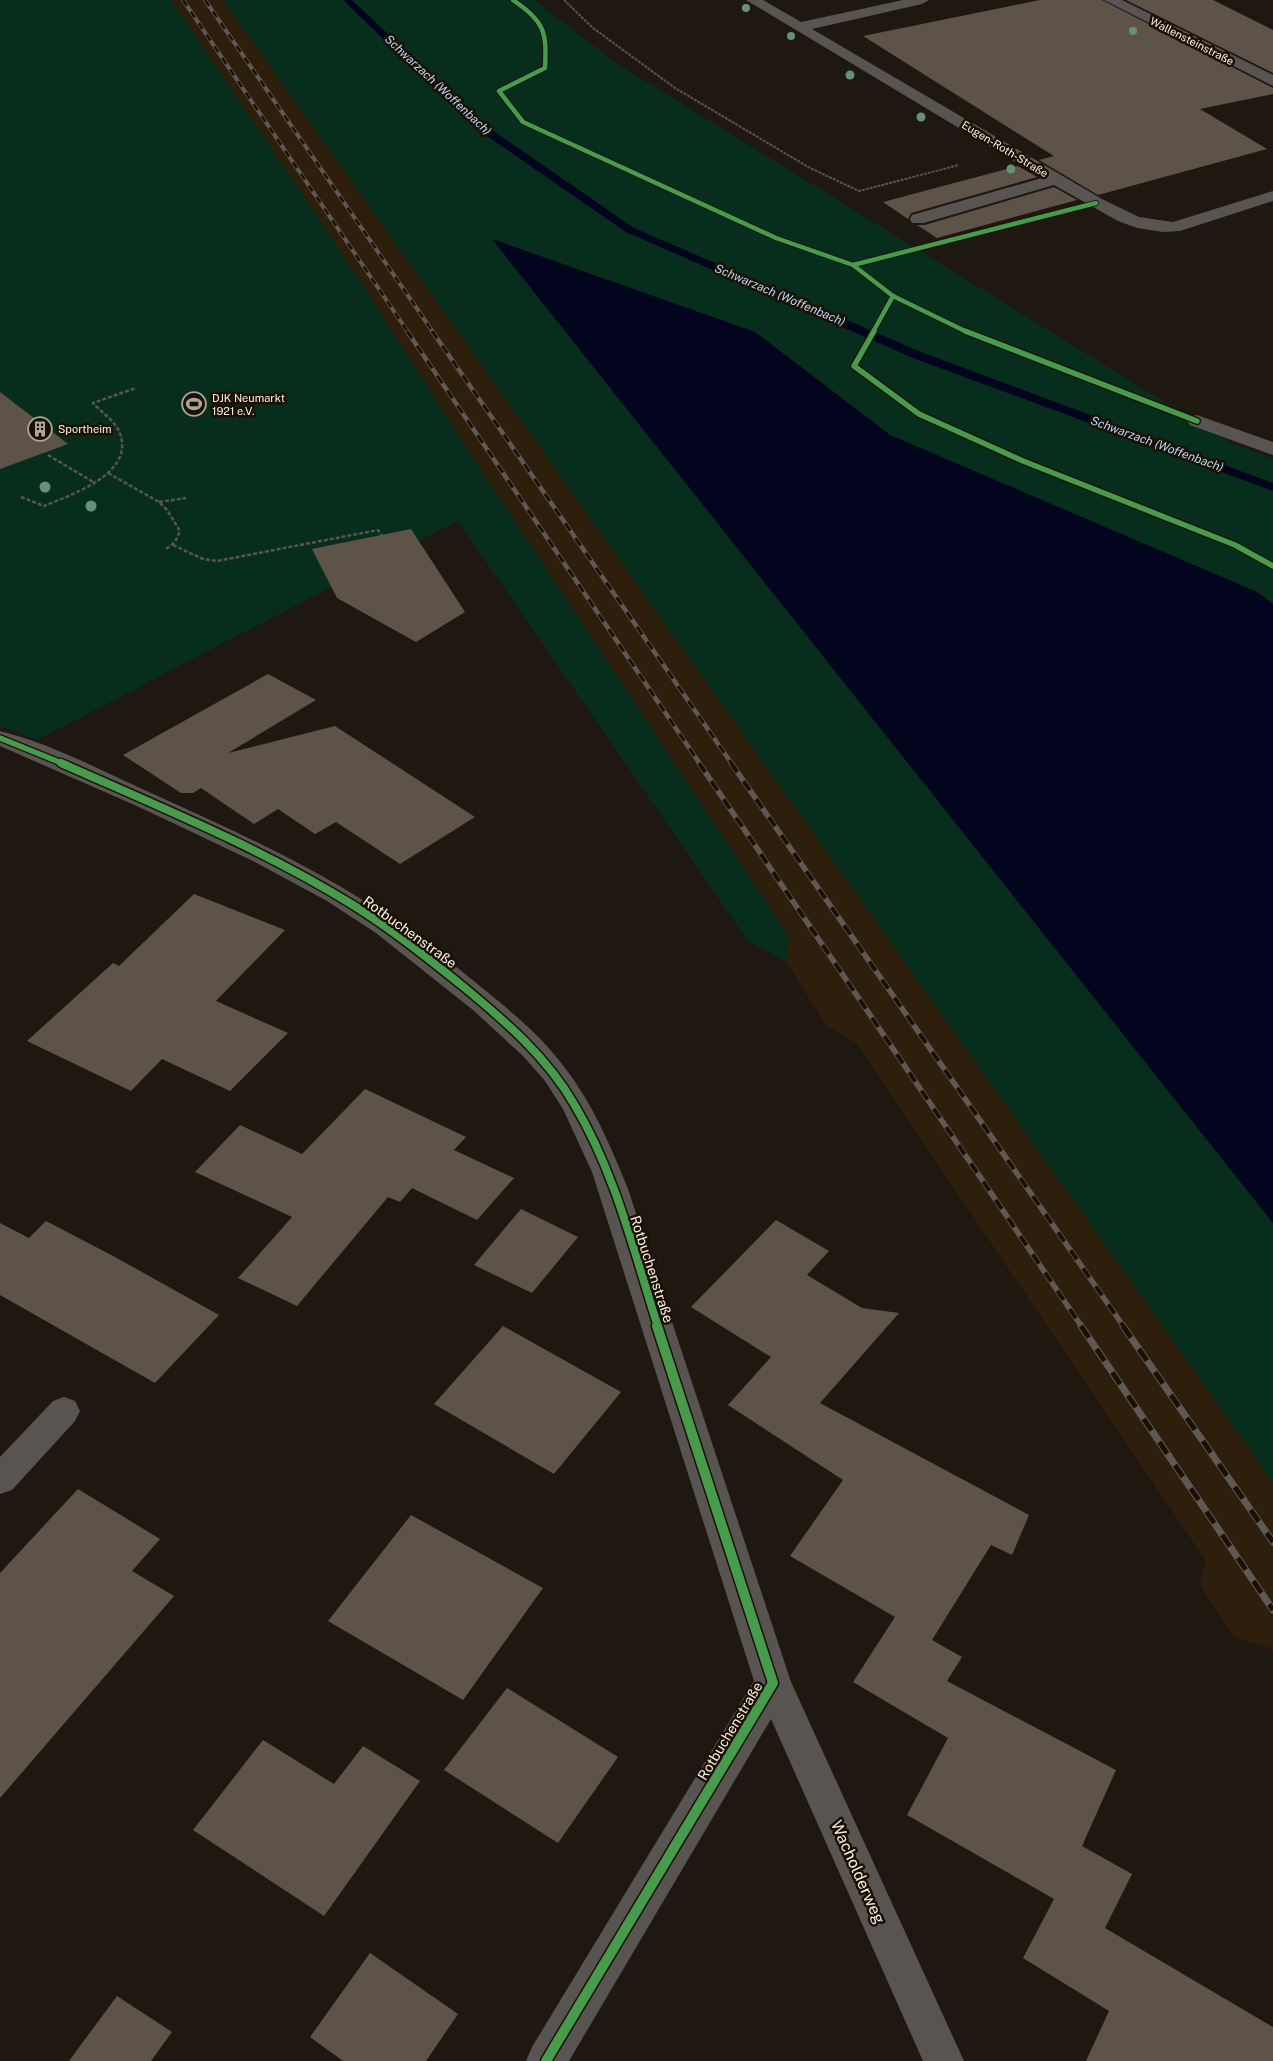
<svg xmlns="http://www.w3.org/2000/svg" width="1273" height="2061" font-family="'Public Sans',sans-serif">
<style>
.built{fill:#2e1f0c}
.green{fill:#072e1d}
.water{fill:#03051f}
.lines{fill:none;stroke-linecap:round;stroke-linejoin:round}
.stream{fill:#03051f;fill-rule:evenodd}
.building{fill:#5e5348}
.path-far1{stroke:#595451;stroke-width:2;stroke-dasharray:3 1;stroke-linecap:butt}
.path{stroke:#595451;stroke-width:2.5;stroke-dasharray:4 2;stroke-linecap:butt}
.minor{fill:#585451;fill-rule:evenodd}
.rail-far3-casing{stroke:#5f5955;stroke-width:4}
.rail-far2-casing{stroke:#5f5955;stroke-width:4.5}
.rail-far1-casing{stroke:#5f5955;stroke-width:5.5}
.rail-casing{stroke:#5f5955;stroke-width:7}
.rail-far3{stroke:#1b1003;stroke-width:2.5;stroke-dasharray:7;stroke-linecap:butt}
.rail-far2{stroke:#1b1003;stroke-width:3;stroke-dasharray:9;stroke-linecap:butt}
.rail-far1{stroke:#1b1003;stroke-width:4;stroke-dasharray:11;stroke-linecap:butt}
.rail{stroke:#1b1003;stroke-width:5;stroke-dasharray:14;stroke-linecap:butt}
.cycleway-far3-casing{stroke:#1b1003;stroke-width:6}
.cycleway-far2-casing{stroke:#1b1003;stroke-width:8}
.cycleway-far1-casing{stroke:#1b1003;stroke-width:11}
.cycleway-casing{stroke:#1b1003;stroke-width:13}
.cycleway-far3{stroke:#469c4c;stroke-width:4.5}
.cycleway-far2{stroke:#469c4c;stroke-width:5.5}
.cycleway-far1{stroke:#469c4c;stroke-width:8}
.cycleway{stroke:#469c4c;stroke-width:10}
.tree{fill:#639276}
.labels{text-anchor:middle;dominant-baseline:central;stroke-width:5;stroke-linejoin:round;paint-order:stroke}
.far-street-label{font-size:11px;fill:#f8efe6;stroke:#1b1003}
.far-poi-label{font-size:11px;fill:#f8efe6;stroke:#1b1003;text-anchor:start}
.far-water-label{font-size:12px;font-style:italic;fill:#b6d8fe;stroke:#1b1003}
.street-label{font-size:14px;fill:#f8efe6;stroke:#1b1003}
.near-street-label{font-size:16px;fill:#f8efe6;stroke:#1b1003}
</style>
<rect width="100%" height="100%" fill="#1f1810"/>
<polygon class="built" points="171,0 223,0 1273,1482 1273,1651 1271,1648 1234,1637 1200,1585 1206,1561 856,1043 827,1026 786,962 789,937 471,455 334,241"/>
<g class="green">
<polygon points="0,0 171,0 334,241 471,455 789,937 786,962 748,941 458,521 37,740 0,726"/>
<polygon points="223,0 534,0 619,65 1231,443 1273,459 1273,604 1257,592 890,435 755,332 492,239 1273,1223 1273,1482"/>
</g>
<polygon class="water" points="492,239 755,332 890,435 1257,592 1273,604 1273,1223"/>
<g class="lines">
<polygon class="stream" points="343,0 352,0 482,123 634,228 921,352 1273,483 1273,491 913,358 626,232 474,127"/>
</g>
<g class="building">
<polygon points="1040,0 1102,0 1273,88 1273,94 1200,109 1267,149 1098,195 1039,160 1054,156 863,36"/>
<polygon points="1126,0 1213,0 1273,30 1273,73"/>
<polygon points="1018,166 1037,177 911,213 908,219 883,202"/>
<polygon points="1054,187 1077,200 937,238 917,225 925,225"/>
<polygon points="0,392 68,444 0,469"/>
<polygon points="411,529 465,612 416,642 337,598 312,549"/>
<polygon points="268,674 316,700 228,753 335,726 475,817 400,864 336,822 315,834 278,809 254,824 201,788 193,793 181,793 123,755"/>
<polygon points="194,894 285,930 216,1001 288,1033 230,1091 162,1059 131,1091 27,1041 113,963 119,966"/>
<polygon points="365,1089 466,1137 454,1150 514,1178 477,1220 412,1188 400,1202 388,1197 297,1306 238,1278 292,1217 195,1172 240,1125 302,1154"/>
<polygon points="521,1209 578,1237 532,1293 474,1265"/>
<polygon points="776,1220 829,1251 807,1275 862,1308 899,1313 820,1403 1029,1515 1012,1555 991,1545 932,1640 962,1657 947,1681 1116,1770 1082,1846 1132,1874 1105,1928 1273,2027 1273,2061 1086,2061 1109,2011 1023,1958 1054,1899 907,1815 948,1738 853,1682 895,1617 790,1556 843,1480 728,1405 771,1357 691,1307"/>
<polygon points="46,1221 115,1257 219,1315 155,1383 0,1295 0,1223 29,1238"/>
<polygon points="503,1326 621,1392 554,1474 434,1404"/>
<polygon points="78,1489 160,1539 132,1571 174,1596 0,1798 0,1573"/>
<polygon points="411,1515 543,1588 463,1700 328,1621"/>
<polygon points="507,1688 618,1757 558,1843 444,1770"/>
<polygon points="263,1740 334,1784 363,1746 420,1781 324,1916 193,1830"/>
<polygon points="370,1953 458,2014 426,2061 343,2061 310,2037"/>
<polygon points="117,1996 172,2032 151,2061 69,2061"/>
</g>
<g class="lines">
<polyline class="path-far1" points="564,0 593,28 675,88 810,168 859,191 959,165"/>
<g class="path">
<polyline points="48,455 95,483"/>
<polyline points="108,473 159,502 167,510 180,531 175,542 165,550"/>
<path d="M21,497L44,506C73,494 137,473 119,431C114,420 101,412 93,403L136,388"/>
<polyline points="159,502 186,498"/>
<polyline points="173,545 203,559 217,561 378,530 386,542"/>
</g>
<g class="minor">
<polygon points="746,0 763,0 801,22 903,0 929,0 922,4 812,29 1102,199 1139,217 1173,222 1273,191 1273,201 1180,231 1163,232 1137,228 1118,221 1054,185 924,223 912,223 910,219 912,215 1042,178"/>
<polygon points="1104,0 1122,0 1273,75 1273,86"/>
<polygon points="1197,415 1273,442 1273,455 1190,425 1187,421 1190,417"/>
<path d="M0,731C53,744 110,775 160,797C228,828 297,859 361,899C401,923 438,952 475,982C507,1008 540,1034 565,1068C593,1104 611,1147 628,1189L791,1682L964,2061H923L771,1719L569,2061H526L532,2047L754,1681L592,1172L563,1109L545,1081L524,1057L473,1010L376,933L327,901L253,861L139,807L0,746Z"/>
<polygon points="64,1397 75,1401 80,1411 75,1421 12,1490 0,1494 0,1457 53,1401"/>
</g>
<g class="rail-far3-casing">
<g id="rail-far3">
<polyline points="183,0 408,332"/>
<polyline points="205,0 433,332"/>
</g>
</g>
<g class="rail-far2-casing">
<g id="rail-far2">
<polyline points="407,331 700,764"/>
<polyline points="432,331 732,764"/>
</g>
</g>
<g class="rail-far1-casing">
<g id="rail-far1">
<polyline points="699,763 1082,1327"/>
<polyline points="731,763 1124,1327"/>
</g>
</g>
<g class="rail-casing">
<g id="rail">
<polyline points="1081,1326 1273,1610"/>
<polyline points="1123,1326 1273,1542"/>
</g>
</g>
<use href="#rail-far3" class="rail-far3"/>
<use href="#rail-far2" class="rail-far2"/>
<use href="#rail-far1" class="rail-far1"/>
<use href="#rail" class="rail"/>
<g class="cycleway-far3-casing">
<g id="cycleway-far3">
<path d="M513,0C544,22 547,30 545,68L499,91L523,122L776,238L853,265L893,296L967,332"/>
<polyline points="853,265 1096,203"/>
<polyline points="873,332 893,296"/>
</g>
</g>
<g class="cycleway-far2-casing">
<g id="cycleway-far2">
<polyline points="874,331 854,366 919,414 1023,461 1235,545 1273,566"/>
<polyline points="965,331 1197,421"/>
<polyline points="0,738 64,764"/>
</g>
</g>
<g class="cycleway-far1-casing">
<path id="cycleway-far1" d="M61,763C160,807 261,848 353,905C393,930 429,959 465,988C506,1022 547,1057 574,1104C615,1172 634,1252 658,1327"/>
</g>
<g class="cycleway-casing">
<polyline id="cycleway" points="546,2061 773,1683 657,1326"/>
</g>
<use href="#cycleway-far3" class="cycleway-far3"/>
<use href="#cycleway-far2" class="cycleway-far2"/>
<use href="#cycleway-far1" class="cycleway-far1"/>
<use href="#cycleway" class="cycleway"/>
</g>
<g class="tree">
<circle cx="746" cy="8" r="4"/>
<circle cx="1133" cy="31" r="4"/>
<circle cx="791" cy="36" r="4"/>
<circle cx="850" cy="75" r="4.5"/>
<circle cx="921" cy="117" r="4.5"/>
<circle cx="1011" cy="169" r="4.5"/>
<circle cx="45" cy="487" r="5.5"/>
<circle cx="91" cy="506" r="5.5"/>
</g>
<defs>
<g id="stadium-ring" transform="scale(1.25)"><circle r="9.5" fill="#1b1003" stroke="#aca49b" stroke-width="1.5"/><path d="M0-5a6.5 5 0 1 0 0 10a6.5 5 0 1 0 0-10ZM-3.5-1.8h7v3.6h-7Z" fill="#aca49b"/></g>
<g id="building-ring" transform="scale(1.25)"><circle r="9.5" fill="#1b1003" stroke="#aca49b" stroke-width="1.5"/><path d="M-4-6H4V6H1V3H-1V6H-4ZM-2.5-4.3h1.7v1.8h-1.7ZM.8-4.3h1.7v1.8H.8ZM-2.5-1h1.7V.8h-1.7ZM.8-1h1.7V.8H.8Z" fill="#aca49b"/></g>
</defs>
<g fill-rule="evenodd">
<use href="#stadium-ring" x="194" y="404"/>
<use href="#building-ring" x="40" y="429"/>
</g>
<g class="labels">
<g class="far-street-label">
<text transform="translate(1192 41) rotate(27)">Wallensteinstraße</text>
<text transform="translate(1005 149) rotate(31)">Eugen-Roth-Straße</text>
</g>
<g class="far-poi-label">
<text x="212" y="398">DJK Neumarkt<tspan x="212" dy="13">1921 e.V.</tspan></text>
<text x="58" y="429">Sportheim</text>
</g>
<g class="far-water-label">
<text transform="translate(438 85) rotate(43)">Schwarzach (Woffenbach)</text>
<text transform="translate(780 295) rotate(23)">Schwarzach (Woffenbach)</text>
<text transform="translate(1157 444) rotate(20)">Schwarzach (Woffenbach)</text>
</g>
<g class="street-label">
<text transform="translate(410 932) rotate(36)">Rotbuchenstraße</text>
<text transform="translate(652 1269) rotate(72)">Rotbuchenstraße</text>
<text transform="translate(730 1731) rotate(-59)">Rotbuchenstraße</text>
</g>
<g class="near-street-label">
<text transform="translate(858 1872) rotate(66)">Wacholderweg</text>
</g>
</g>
</svg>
